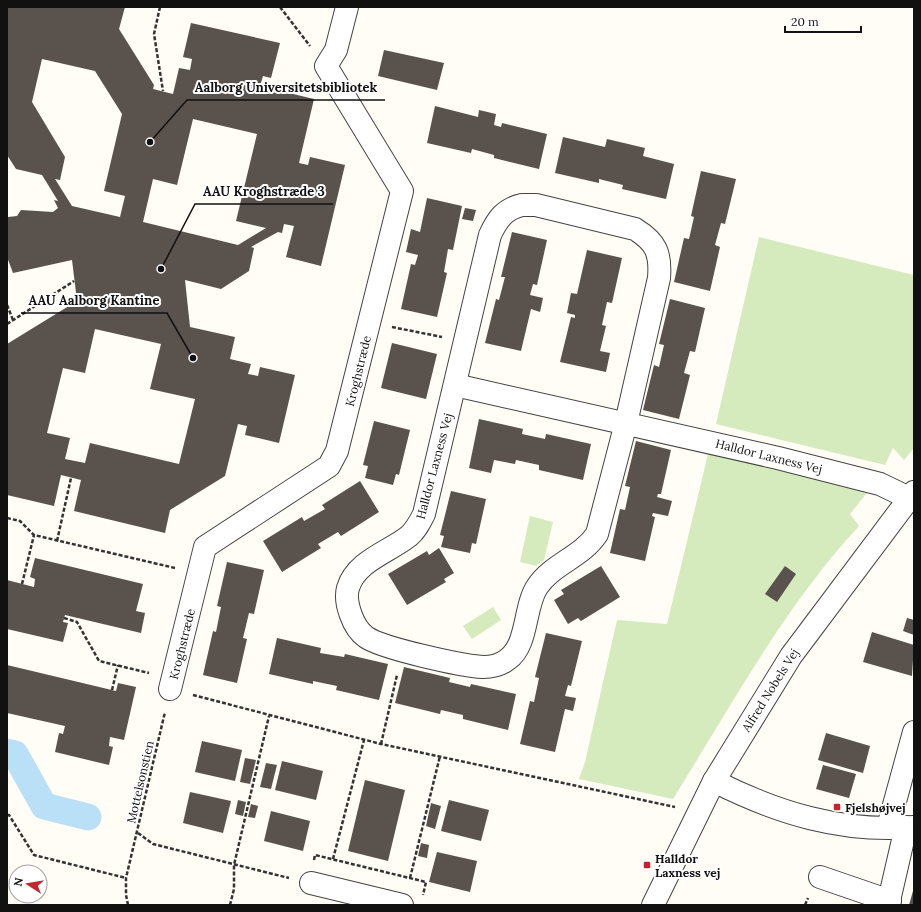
<svg xmlns="http://www.w3.org/2000/svg" width="921" height="912" font-family="Lora,serif">
<style>
.green{fill:#d5ebbd}
.lines{fill:none;stroke-linecap:round;stroke-linejoin:round}
.canal{stroke:#b9e0f7;stroke-width:27}
.building{fill:#5a524d;fill-rule:evenodd}
.minor-casing{stroke:#444;stroke-width:24}
.path{stroke:#333;stroke-width:2.5;stroke-dasharray:4 2;stroke-linecap:butt}
.minor{stroke:#fff;stroke-width:22}
.poi-dot{fill:#c4262e;stroke:#fff;stroke-width:1.5}
.labels{text-anchor:middle;dominant-baseline:central;stroke-width:4;stroke-linejoin:round;paint-order:stroke}
.street-label{font-size:12px;fill:#111;stroke:#fff}
.poi-label{font-size:12px;font-weight:bold;fill:#111;stroke:#fff;text-anchor:start}
.leader{fill:none;stroke:#111;stroke-width:1.5}
.callout-dot{fill:#111;stroke:#fff;stroke-width:1.5}
.callout-label{font-size:13px;text-anchor:middle;font-weight:bold;fill:#111;stroke:#fff;stroke-width:4;stroke-linejoin:round;paint-order:stroke}
</style>
<rect width="100%" height="100%" fill="#fffdf5"/>
<g class="green">
<polygon points="759,237 914,275 914,448 904,460 893,448 885,465 716,424"/>
<path d="M709,450L871,488L850,514L859,526C784,607 731,706 673,799L579,779L585,762L617,620L667,624Z"/>
<polygon points="530,516 553,522 544,560 536,566 520,562"/>
<polygon points="493,607 501,620 472,639 463,626"/>
</g>
<g class="lines">
<polyline class="canal" points="7,752 15,754 44,806 88,817"/>
</g>
<g class="building">
<path d="M7,7H125L119,29L154,85L153,89L173,94L179,68L190,70L192,59L183,57L191,23L280,43L271,78L263,76L260,86L314,99L299,163L308,165L310,157L345,165L321,266L286,257L294,226L284,224L282,233L278,232L251,247L254,248L249,271L221,289L185,280L190,327L235,337L230,359L251,364L248,374L258,376L260,367L295,375L279,443L245,435L247,426L238,424L225,476L170,510L165,533L74,511L81,480L61,475L54,506L7,495V344L77,301L72,260L13,273L7,257L8,217L17,216L21,210L53,212L58,208L54,200L58,201L42,175L16,169L7,155ZM42,59L95,71L122,114L104,191L125,196L120,217L72,206L55,179L60,180L65,157L32,102ZM193,119L257,134L236,221L266,228L238,245L143,222L153,179L177,185ZM95,329L161,344L150,389L195,399L179,464L90,443L85,463L65,459L70,438L47,433L63,368L85,373Z"/>
<polygon points="384,50 444,63 437,90 378,76"/>
<polygon points="435,106 478,117 479,110 496,114 494,125 501,127 502,123 547,134 539,169 494,158 494,155 472,149 471,153 427,143"/>
<polygon points="563,137 605,147 607,139 645,148 643,156 674,164 666,199 622,189 623,185 599,179 599,183 555,173"/>
<polygon points="701,171 736,179 725,224 721,223 715,245 720,247 710,291 674,282 684,238 689,239 694,217 691,216"/>
<polygon points="427,198 462,206 453,250 448,249 444,272 447,273 437,317 401,309 411,264 415,265 418,255 406,252 411,229 420,232"/>
<polygon points="465,208 476,210 473,221 462,219"/>
<polygon points="512,232 547,240 537,285 533,284 530,295 543,298 540,312 531,309 521,351 485,343 496,299 499,300 505,277 501,277"/>
<polygon points="587,250 622,258 612,303 607,302 602,325 606,326 600,351 610,353 606,372 560,362 571,317 575,318 575,315 567,313 571,293 577,294"/>
<polygon points="670,299 705,308 695,352 690,351 684,373 690,375 679,419 643,410 654,365 659,367 664,345 659,344"/>
<polygon points="392,343 437,354 426,399 381,388"/>
<polygon points="479,419 523,429 522,434 545,439 546,434 591,444 583,480 539,470 539,465 516,460 515,464 494,460 491,473 469,468"/>
<polygon points="374,421 410,430 399,475 396,474 393,485 365,478 368,466 363,465"/>
<polygon points="636,441 671,450 661,494 658,494 657,497 672,501 668,516 653,513 652,516 655,517 645,561 610,553 620,509 625,510 630,487 625,486"/>
<polygon points="360,481 379,512 341,536 338,532 318,544 321,548 282,572 263,541 302,517 304,521 325,509 322,505"/>
<polygon points="451,491 486,499 476,544 472,543 470,553 441,547 444,536 440,535"/>
<polygon points="439,548 454,573 444,579 446,582 407,605 388,574 427,551 429,555"/>
<polygon points="35,558 143,584 136,611 145,613 141,633 65,615 63,622 68,623 63,642 7,629 7,580 34,587 35,579 30,577"/>
<polygon points="227,562 264,570 254,614 249,613 243,638 247,639 237,683 203,675 213,631 216,632 221,607 217,606"/>
<polygon points="601,566 620,597 581,621 578,618 568,624 554,600 564,594 561,590"/>
<polygon points="785,566 796,574 777,602 765,594"/>
<polygon points="907,618 914,620 914,635 903,631"/>
<polygon points="872,632 914,645 912,676 863,662"/>
<polygon points="546,633 582,641 571,686 568,685 565,696 576,698 573,711 565,709 555,752 520,744 530,701 534,702 539,678 535,677"/>
<polygon points="277,638 321,648 320,653 344,657 345,654 388,664 379,700 336,690 337,686 313,681 313,684 269,674"/>
<polygon points="7,665 116,691 118,683 136,687 124,740 110,737 109,746 113,747 109,765 55,752 59,733 63,734 65,726 7,713"/>
<polygon points="404,667 450,678 449,682 470,687 471,684 516,694 508,730 463,719 463,715 441,710 440,714 395,703"/>
<polygon points="826,733 870,746 863,773 818,760"/>
<polygon points="202,741 242,750 235,781 195,772"/>
<polygon points="245,758 256,760 250,784 240,782"/>
<polygon points="282,761 323,771 316,800 275,790"/>
<polygon points="266,763 277,765 271,789 260,787"/>
<polygon points="823,765 856,774 849,798 816,789"/>
<polygon points="365,780 405,790 388,861 348,851"/>
<polygon points="190,792 231,801 223,833 183,823"/>
<polygon points="238,800 246,802 243,816 235,814"/>
<polygon points="449,800 489,810 481,841 441,831"/>
<polygon points="431,803 441,806 435,829 426,826"/>
<polygon points="251,804 258,806 255,818 248,817"/>
<polygon points="271,811 310,821 303,851 264,841"/>
<polygon points="421,843 429,845 427,858 418,856"/>
<polygon points="437,852 477,861 470,892 429,882"/>
<polygon points="913,891 914,905 909,905"/>
</g>
<g class="lines">
<g class="minor-casing">
<g id="minor">
<path d="M522,205H536L635,229C656,242 661,253 659,278L626,423L597,534C582,557 552,564 537,587C524,607 528,645 508,659C501,665 491,667 483,667C462,666 381,648 366,637C353,628 344,602 348,588C356,561 389,552 409,536C416,530 420,522 424,514L490,235C497,220 504,209 522,205Z"/>
<polyline points="455,385 778,458 880,484 909,498"/>
<polyline points="170,689 205,547 329,466 337,451 402,191 326,66 336,50 347,7"/>
<path d="M714,781C777,813 842,833 914,827"/>
<polyline points="888,827 914,732"/>
<polyline points="820,877 890,901"/>
<polyline points="311,883 402,905"/>
<polyline points="653,905 714,781 791,656 914,492"/>
<polyline points="888,905 906,827"/>
</g>
</g>
<g class="path">
<polyline points="160,7 154,34 163,91"/>
<polyline points="280,7 310,46"/>
<polyline points="7,305 13,320"/>
<polyline points="7,324 74,281"/>
<polyline points="392,327 442,337"/>
<polyline points="7,518 20,521 34,535 175,568"/>
<polyline points="57,541 71,478"/>
<polyline points="22,584 34,535"/>
<polyline points="64,618 77,622 99,661 149,673"/>
<polyline points="112,690 118,665"/>
<polyline points="193,695 381,744 675,807"/>
<polyline points="381,744 397,675"/>
<polyline points="7,815 9,815 34,855 126,878"/>
<polyline points="138,833 153,844 289,878"/>
<polyline points="333,859 364,740"/>
<polyline points="314,860 315,855 426,882 423,895"/>
<polyline points="410,878 440,756"/>
<polyline points="128,905 126,895 126,878 165,712"/>
<polyline points="230,905 234,889 234,865 269,716"/>
<polyline points="805,905 808,898"/>
</g>
<use href="#minor" class="minor"/>
</g>
<g class="poi-dot">
<rect x="833" y="803" width="8" height="8" rx="2"/>
<rect x="643" y="861" width="8" height="8" rx="2"/>
</g>
<g class="labels">
<g class="street-label">
<text transform="translate(358 371) rotate(-76)">Kroghstræde</text>
<text transform="translate(769 456) rotate(14)">Halldor Laxness Vej</text>
<text transform="translate(434 466) rotate(-75)">Halldor Laxness Vej</text>
<text transform="translate(182 644) rotate(-76)">Kroghstræde</text>
<text transform="translate(770 690) rotate(-58)">Alfred Nobels Vej</text>
<text transform="translate(140 782) rotate(-77)">Mottelsonstien</text>
</g>
<g class="poi-label">
<text x="845" y="807">Fjelshøjvej</text>
<text x="655" y="858">Halldor<tspan x="655" dy="14">Laxness vej</tspan></text>
</g>
</g>
<path class="leader" d="M150 142L187 100H385M161 269L195 204H333M193 358L167 313H21"/>
<g class="callout-dot">
<circle cx="150" cy="142" r="4"/>
<circle cx="161" cy="269" r="4"/>
<circle cx="193" cy="358" r="4"/>
</g>
<g class="callout-label">
<text x="286" y="92">Aalborg Universitetsbibliotek</text>
<text x="264" y="196">AAU Kroghstræde 3</text>
<text x="94" y="305">AAU Aalborg Kantine</text>
</g>
<rect width="921" height="912" fill="none" stroke="#111111" stroke-width="16"/>
<g transform="translate(28 884) rotate(282)"><circle r="19" fill="#ffffff" stroke="#a0a0a0"/>
<path d="M0-3L7 15L0 10L-7 15Z" fill="#c4262e"/>
<text y="-6" font-size="11" font-weight="bold" text-anchor="middle" fill="#111111">N</text>
</g>
<path d="M785 26v6h76v-6" fill="none" stroke="#111111" stroke-width="2"/>
<text x="791" y="26" font-size="12" fill="#111111" stroke="#ffffff" stroke-width="3" paint-order="stroke">20 m</text>
</svg>
